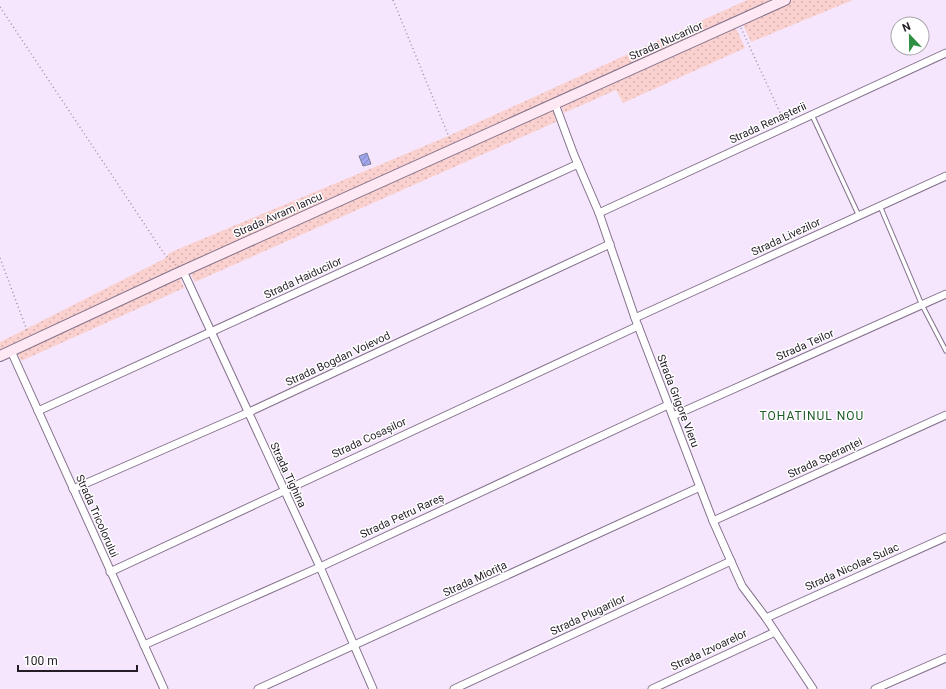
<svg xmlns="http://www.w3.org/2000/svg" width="946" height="689" font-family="Roboto,sans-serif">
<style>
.grass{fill:url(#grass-dots)}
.building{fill:url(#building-hatch);stroke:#7c7f9c}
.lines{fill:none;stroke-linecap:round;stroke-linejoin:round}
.lane-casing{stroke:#83728c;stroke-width:5.5}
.street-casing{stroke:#83728c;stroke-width:9}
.secondary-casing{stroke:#83728c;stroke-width:12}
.path{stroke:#9d91a3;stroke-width:1.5;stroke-dasharray:1 3;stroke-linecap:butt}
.lane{stroke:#fff;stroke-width:3.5}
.street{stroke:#fff;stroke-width:7}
.secondary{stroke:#fee8f3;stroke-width:10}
.labels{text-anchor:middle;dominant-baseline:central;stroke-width:3;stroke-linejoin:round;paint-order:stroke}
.street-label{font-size:11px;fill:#241d27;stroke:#fff}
.neighbourhood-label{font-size:12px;letter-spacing:1px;fill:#1d5929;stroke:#fff}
</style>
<defs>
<pattern id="grass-dots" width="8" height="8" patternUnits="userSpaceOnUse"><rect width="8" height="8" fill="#fbd1cf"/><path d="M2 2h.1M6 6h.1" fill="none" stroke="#d7b3b2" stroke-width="1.8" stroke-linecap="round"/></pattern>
<pattern id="building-hatch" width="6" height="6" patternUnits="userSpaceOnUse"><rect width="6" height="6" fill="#a1a6ec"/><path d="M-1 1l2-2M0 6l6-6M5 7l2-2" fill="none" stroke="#8387bf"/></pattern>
</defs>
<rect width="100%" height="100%" fill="#f5e6fd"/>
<g class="grass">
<polygon points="747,0 775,0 0,352 0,342 164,259 169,253 446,137"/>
<polygon points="792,0 853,0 751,42 742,22"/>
<polygon points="735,26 745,48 623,103 616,90 564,113 561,106"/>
<polygon points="554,109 558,121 195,282 190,273"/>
<polygon points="180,278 184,288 21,361 17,352"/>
</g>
<polygon class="building" points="367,153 371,164 363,166 359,156"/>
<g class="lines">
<g class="lane-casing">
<g id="lane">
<polyline points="812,115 859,216"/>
<polyline points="880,206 922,305 946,351"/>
</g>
</g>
<g class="street-casing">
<g id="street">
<polyline points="555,104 574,155 599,213 635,318 713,521 742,586 766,618 813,689"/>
<polyline points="599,213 946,53"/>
<polyline points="183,271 320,567 373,689"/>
<polyline points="635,318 946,176"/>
<polyline points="11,351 164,689"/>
<polyline points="38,411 578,164"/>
<polyline points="673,416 946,294"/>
<polyline points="73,489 247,413 610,244"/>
<polyline points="713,521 946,415"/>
<polyline points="110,572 638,326"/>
<polyline points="766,618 946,537"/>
<polyline points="144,645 320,567 668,405"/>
<polyline points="258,689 700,487"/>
<polyline points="454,689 731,561"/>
<polyline points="652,689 775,632"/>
<polyline points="875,689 946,658"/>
</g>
</g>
<g class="secondary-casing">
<polyline id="secondary" points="0,356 174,275 785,0"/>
</g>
<g class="path">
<polyline points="393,0 451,142"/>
<polyline points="0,7 165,255 176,265"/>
<polyline points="741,28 783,119"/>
<polyline points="0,258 28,333"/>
</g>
<use href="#lane" class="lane"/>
<use href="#street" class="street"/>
<use href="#secondary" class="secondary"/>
</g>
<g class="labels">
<g class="street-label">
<text transform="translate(666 41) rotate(-24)">Strada Nucarilor</text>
<text transform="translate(768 123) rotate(-25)">Strada Renașterii</text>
<text transform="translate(278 215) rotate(-24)">Strada Avram Iancu</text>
<text transform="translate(786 237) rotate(-25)">Strada Livezilor</text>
<text transform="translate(303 278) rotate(-25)">Strada Haiducilor</text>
<text transform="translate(805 345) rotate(-24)">Strada Teilor</text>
<text transform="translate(338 359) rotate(-25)">Strada Bogdan Voievod</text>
<text transform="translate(678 401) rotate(69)">Strada Grigore Vieru</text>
<text transform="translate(369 438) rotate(-25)">Strada Cosașilor</text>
<text transform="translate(825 458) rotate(-25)">Strada Speranței</text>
<text transform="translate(288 475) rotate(65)">Strada Tighina</text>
<text transform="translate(97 516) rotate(66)">Strada Tricolorului</text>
<text transform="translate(402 516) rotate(-25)">Strada Petru Rareș</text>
<text transform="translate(852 567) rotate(-24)">Strada Nicolae Sulac</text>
<text transform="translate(475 579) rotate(-25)">Strada Miorița</text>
<text transform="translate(588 615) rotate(-25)">Strada Plugarilor</text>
<text transform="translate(709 650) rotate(-25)">Strada Izvoarelor</text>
</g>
<g class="neighbourhood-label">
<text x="812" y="416">TOHATINUL NOU</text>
</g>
</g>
<g transform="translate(910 36) rotate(338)"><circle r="19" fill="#ffffff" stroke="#a7a5a9"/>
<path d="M0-3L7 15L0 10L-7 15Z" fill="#2e8e41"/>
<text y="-6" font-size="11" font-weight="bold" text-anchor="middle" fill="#241d27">N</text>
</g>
<path d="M18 665v6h119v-6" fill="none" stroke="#241d27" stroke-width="2"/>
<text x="24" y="665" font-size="12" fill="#241d27" stroke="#ffffff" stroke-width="3" paint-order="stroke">100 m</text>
</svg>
